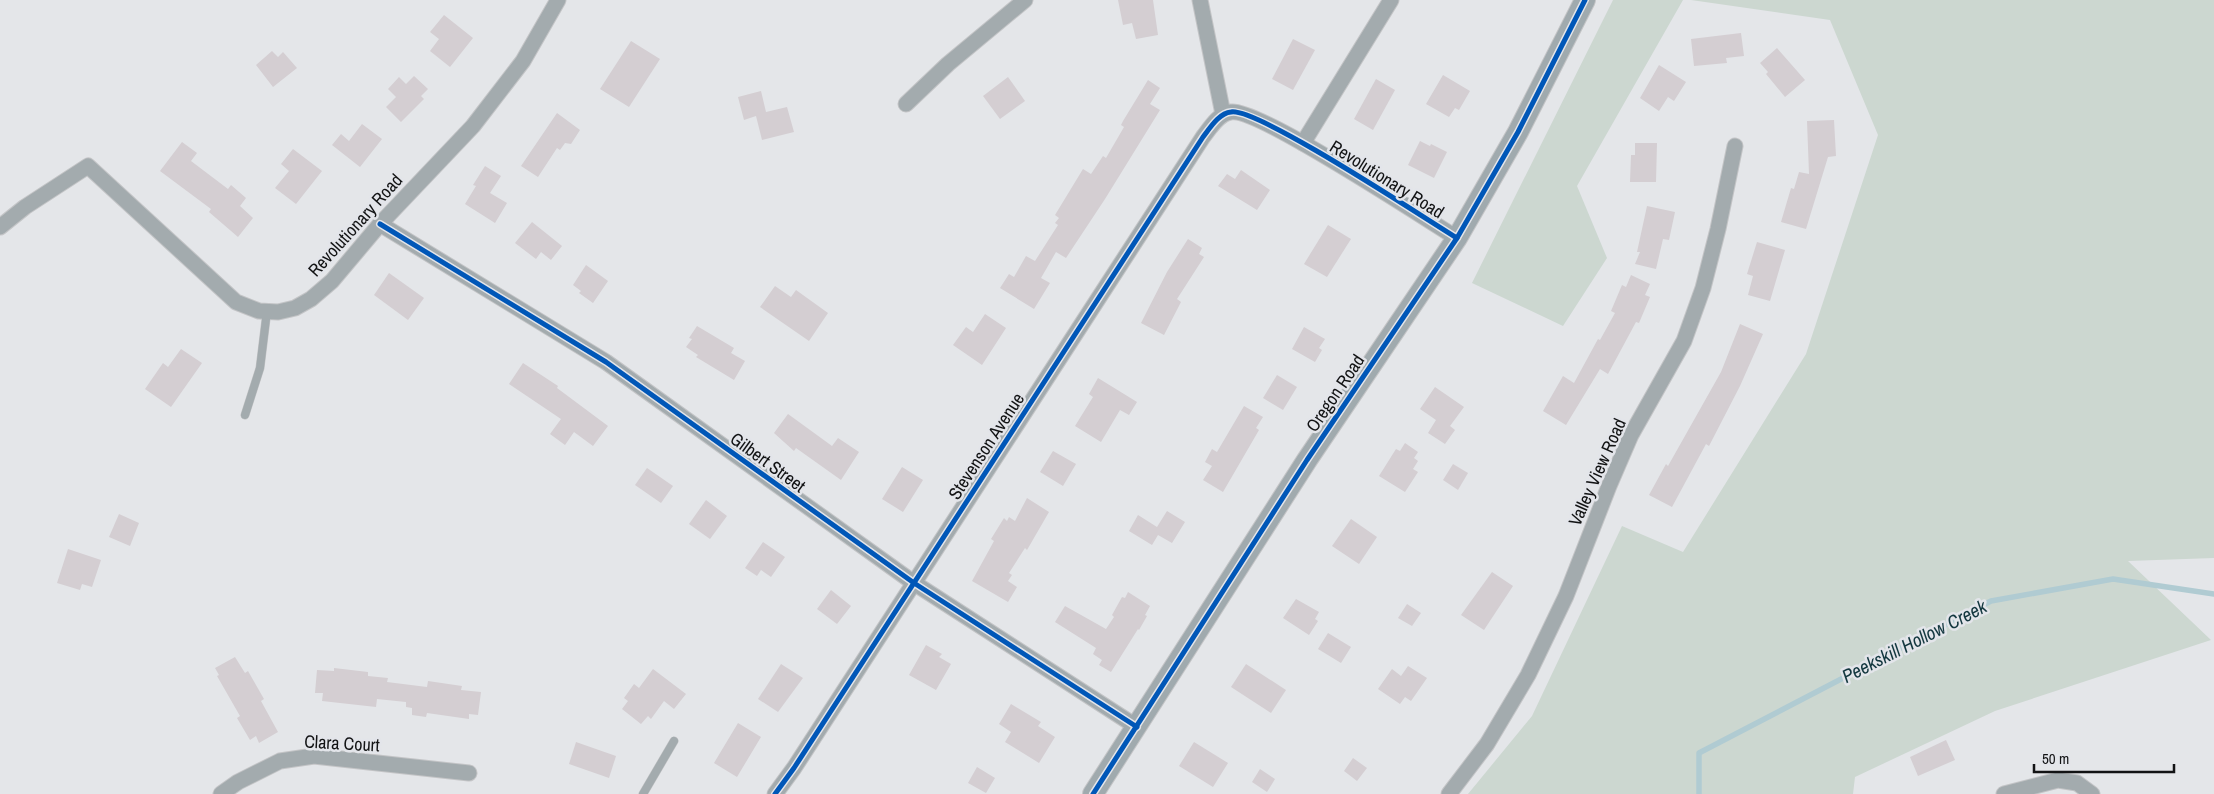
<svg xmlns="http://www.w3.org/2000/svg" width="2214" height="794" font-family="'Archivo Narrow',sans-serif">
<style>
.green{fill:#ccd7d0}
.lines{fill:none;stroke-linecap:round;stroke-linejoin:round}
.stream{stroke:#b0cbd2;stroke-width:5.5}
.building{fill:#d4ced2}
.lane-casing{stroke:#c3c4c6;stroke-width:9}
.street-casing{stroke:#c3c4c6;stroke-width:17}
.secondary-casing{stroke:#c3c4c6;stroke-width:22}
.lane{stroke:#a3abae;stroke-width:8}
.street{stroke:#a3abae;stroke-width:15}
.secondary{stroke:#a0aaae;stroke-width:20}
.cycleway-casing{stroke:#e3e5ea;stroke-width:8}
.cycleway{stroke:#0057b8;stroke-width:5}
.labels{text-anchor:middle;dominant-baseline:central;stroke-width:5;stroke-linejoin:round;paint-order:stroke}
.street-label{font-size:18px;fill:#121314;stroke:#e3e5ea}
.water-label{font-size:19px;font-style:italic;fill:#13373f;stroke:#e3e5ea}
</style>
<rect width="100%" height="100%" fill="#e4e6e9"/>
<g class="green">
<polygon points="1613,0 1683,0 1577,186 1607,258 1563,326 1472,283"/>
<polygon points="1691,0 2214,0 2214,558 2128,561 2211,640 1995,711 1855,777 1853,794 1468,794 1532,716 1622,526 1683,552 1806,354 1878,135 1830,20"/>
</g>
<g class="lines">
<polyline class="stream" points="1699,794 1699,753 1991,601 2113,579 2214,594"/>
</g>
<g class="building">
<polygon points="1118,0 1153,0 1158,35 1136,39 1132,23 1123,25"/>
<polygon points="444,15 473,38 450,67 430,51 439,39 430,32"/>
<polygon points="1741,33 1744,56 1726,58 1727,63 1694,66 1691,39"/>
<polygon points="1293,39 1315,50 1293,90 1272,79"/>
<polygon points="631,41 660,59 629,107 600,89"/>
<polygon points="1777,48 1805,80 1785,97 1766,74 1768,72 1760,63"/>
<polygon points="272,51 278,57 283,52 297,68 273,87 256,65"/>
<polygon points="1659,65 1686,82 1674,101 1668,97 1659,111 1640,98"/>
<polygon points="1443,75 1470,91 1459,110 1455,108 1449,117 1426,104"/>
<polygon points="414,76 428,89 421,96 424,99 401,122 386,107 396,97 388,89 399,77 406,84"/>
<polygon points="1008,77 1025,101 1000,119 983,96"/>
<polygon points="1376,79 1395,90 1373,130 1354,119"/>
<polygon points="1148,80 1160,88 1150,104 1160,110 1105,199 1066,258 1056,252 1041,278 1050,283 1034,309 1000,288 1009,274 1014,277 1026,256 1035,261 1058,225 1055,223 1059,218 1055,215 1083,169 1091,174 1103,156 1106,158 1124,127 1121,125 1123,121"/>
<polygon points="761,91 766,112 787,107 794,132 762,140 756,116 744,120 738,97"/>
<polygon points="557,113 580,130 571,144 565,143 560,150 557,148 538,177 521,166"/>
<polygon points="1834,120 1836,156 1828,157 1806,229 1781,222 1791,188 1794,189 1799,172 1809,174 1807,121"/>
<polygon points="362,124 382,139 360,167 332,145 341,134 349,141"/>
<polygon points="1420,141 1430,146 1431,144 1447,152 1434,178 1408,165"/>
<polygon points="182,142 197,153 191,161 228,189 231,185 246,198 240,206 253,218 238,237 209,212 211,209 160,171"/>
<polygon points="1635,143 1657,143 1656,182 1630,182 1631,155 1635,155"/>
<polygon points="293,149 322,171 296,204 275,188 289,171 281,164"/>
<polygon points="485,166 501,176 490,193 507,203 495,223 465,204 476,186 473,185"/>
<polygon points="1241,170 1270,190 1257,210 1218,186 1227,174 1235,179"/>
<polygon points="1647,206 1675,212 1669,240 1663,239 1656,269 1635,264 1640,252 1637,252"/>
<polygon points="532,222 562,246 551,260 541,252 536,259 515,243"/>
<polygon points="1328,225 1351,239 1327,277 1304,264"/>
<polygon points="1188,239 1202,248 1199,254 1204,257 1177,299 1181,302 1164,335 1141,323 1167,272"/>
<polygon points="1757,242 1785,250 1770,301 1748,295 1753,276 1747,274"/>
<polygon points="586,265 608,281 593,303 579,293 581,291 573,285"/>
<polygon points="389,273 424,298 408,320 374,295"/>
<polygon points="1631,275 1650,284 1645,295 1650,297 1639,323 1636,322 1608,374 1600,369 1566,425 1543,411 1563,376 1574,383 1598,339 1600,340 1615,313 1611,311 1622,285 1626,287"/>
<polygon points="775,286 791,297 796,290 828,313 809,341 760,307"/>
<polygon points="985,314 1006,328 982,365 953,345 966,327 973,332"/>
<polygon points="1740,324 1763,334 1740,386 1709,446 1706,444 1672,507 1649,495 1666,464 1668,466 1721,372"/>
<polygon points="697,326 734,348 731,353 745,361 734,380 696,357 698,355 686,347 692,339 689,338"/>
<polygon points="1304,327 1325,339 1319,348 1322,350 1315,362 1292,349"/>
<polygon points="181,349 202,363 171,407 145,389 163,363 168,367"/>
<polygon points="523,363 558,386 557,388 608,426 593,446 574,432 565,445 550,434 561,419 509,384"/>
<polygon points="1277,375 1297,387 1283,410 1263,398"/>
<polygon points="1098,378 1137,402 1129,415 1120,410 1101,442 1075,426 1093,397 1089,394"/>
<polygon points="1435,387 1464,407 1450,426 1455,430 1445,444 1428,433 1436,420 1420,409"/>
<polygon points="1244,406 1263,417 1256,428 1259,430 1223,492 1203,480 1212,466 1205,462 1212,449 1217,452"/>
<polygon points="788,414 832,446 838,438 859,452 841,480 796,448 794,451 774,433"/>
<polygon points="1405,443 1418,452 1414,458 1418,461 1413,469 1418,472 1405,492 1379,476 1396,449 1400,451"/>
<polygon points="1053,451 1076,464 1063,486 1040,472"/>
<polygon points="1453,464 1468,473 1458,490 1443,480"/>
<polygon points="902,467 923,480 903,512 882,499"/>
<polygon points="647,468 673,486 661,503 635,485"/>
<polygon points="1027,498 1049,512 1027,550 1025,548 1009,573 1012,575 1008,581 1017,587 1008,602 972,581 994,541 991,539 1004,518 1007,521 1009,517 1015,521"/>
<polygon points="706,500 727,516 710,539 689,524"/>
<polygon points="1167,511 1185,522 1172,543 1158,535 1152,545 1129,531 1138,515 1157,527"/>
<polygon points="119,514 139,523 130,546 109,537"/>
<polygon points="1351,519 1377,537 1359,564 1332,546"/>
<polygon points="763,542 785,557 771,577 761,570 757,576 745,568"/>
<polygon points="68,549 101,560 92,587 82,584 80,590 57,583"/>
<polygon points="1492,572 1513,586 1484,630 1461,615"/>
<polygon points="831,590 851,606 837,624 817,609"/>
<polygon points="1128,592 1150,606 1145,615 1147,616 1139,630 1138,629 1111,672 1099,665 1102,660 1093,654 1096,648 1055,622 1065,606 1106,629 1114,617 1112,615 1122,597 1125,598"/>
<polygon points="1296,599 1319,612 1315,619 1318,621 1309,635 1283,618"/>
<polygon points="1407,604 1421,613 1412,626 1398,618"/>
<polygon points="1328,633 1351,647 1341,663 1318,649"/>
<polygon points="926,645 942,654 939,657 951,664 936,690 909,675"/>
<polygon points="235,657 245,673 248,671 264,699 261,701 278,732 259,743 256,736 250,740 237,718 240,716 217,676 219,675 215,668"/>
<polygon points="781,664 803,678 778,712 758,699"/>
<polygon points="1246,664 1286,690 1271,713 1231,687"/>
<polygon points="1408,666 1427,678 1411,701 1405,697 1400,704 1378,689 1392,669 1401,676"/>
<polygon points="334,668 368,672 368,676 388,678 387,682 427,687 428,681 462,686 461,690 481,692 478,715 469,714 469,719 427,713 426,717 412,715 412,708 406,707 406,702 377,699 376,707 322,701 323,693 315,693 317,670 334,671"/>
<polygon points="653,669 686,694 674,709 664,701 651,719 648,716 641,724 622,709 628,701 624,698 634,684 639,688"/>
<polygon points="1011,704 1041,722 1038,726 1055,737 1039,763 1005,742 1011,732 999,724"/>
<polygon points="738,723 761,737 737,777 714,763"/>
<polygon points="1946,740 1955,760 1918,776 1910,757"/>
<polygon points="576,742 616,756 609,778 569,764"/>
<polygon points="1194,742 1228,763 1213,787 1179,766"/>
<polygon points="1353,758 1367,768 1357,781 1344,771"/>
<polygon points="977,767 995,778 986,793 968,783"/>
<polygon points="1260,769 1275,779 1267,792 1252,782"/>
</g>
<g class="lines">
<g class="lane-casing">
<g id="lane">
<polyline points="245,415 260,368 267,311"/>
<polyline points="643,794 674,741"/>
</g>
</g>
<g class="street-casing">
<g id="street">
<polyline points="1200,0 1223,114"/>
<polyline points="906,104 948,64 1025,0"/>
<polyline points="1303,143 1391,0"/>
<polyline points="380,224 606,362 914,583 1137,727"/>
<polyline points="0,227 25,207 88,166 236,302 259,311 278,312 295,308 311,299 332,281 380,224 473,126 523,61 558,0"/>
<polyline points="221,794 238,782 280,761 314,756 469,773"/>
<path d="M775,794L794,768L1203,137C1210,128 1219,113 1231,112C1257,107 1424,218 1457,238"/>
<polyline points="1449,794 1487,744 1528,675 1566,596 1609,486 1631,435 1684,341 1703,288 1718,229 1735,146"/>
<polyline points="2004,794 2058,780 2077,783 2092,794"/>
</g>
</g>
<g class="secondary-casing">
<polyline id="secondary" points="1093,794 1307,460 1457,238 1518,132 1585,0"/>
</g>
<use href="#lane" class="lane"/>
<use href="#street" class="street"/>
<use href="#secondary" class="secondary"/>
<g class="cycleway-casing">
<g id="cycleway">
<polyline points="380,224 606,362 914,583 1137,727"/>
<path d="M775,794L794,768L1203,137C1210,128 1219,113 1231,112C1257,107 1424,218 1457,238"/>
<polyline points="1093,794 1307,460 1457,238 1518,132 1585,0"/>
</g>
</g>
<use href="#cycleway" class="cycleway"/>
</g>
<g class="labels">
<g class="street-label">
<text transform="translate(1387 179) rotate(32)">Revolutionary Road</text>
<text transform="translate(355 225) rotate(-48)">Revolutionary Road</text>
<text transform="translate(1335 393) rotate(-56)">Oregon Road</text>
<text transform="translate(986 446) rotate(-57)">Stevenson Avenue</text>
<text transform="translate(768 462) rotate(36)">Gilbert Street</text>
<text transform="translate(1597 472) rotate(-66)">Valley View Road</text>
<text transform="translate(342 743) rotate(3)">Clara Court</text>
</g>
<g class="water-label">
<text transform="translate(1914 641) rotate(-27)">Peekskill Hollow Creek</text>
</g>
</g>
<path d="M2034 764v8h140v-8" fill="none" stroke="#121314" stroke-width="2.5"/>
<text x="2042" y="764" font-size="15" fill="#121314" stroke="#e3e5ea" stroke-width="4" paint-order="stroke">50 m</text>
</svg>
